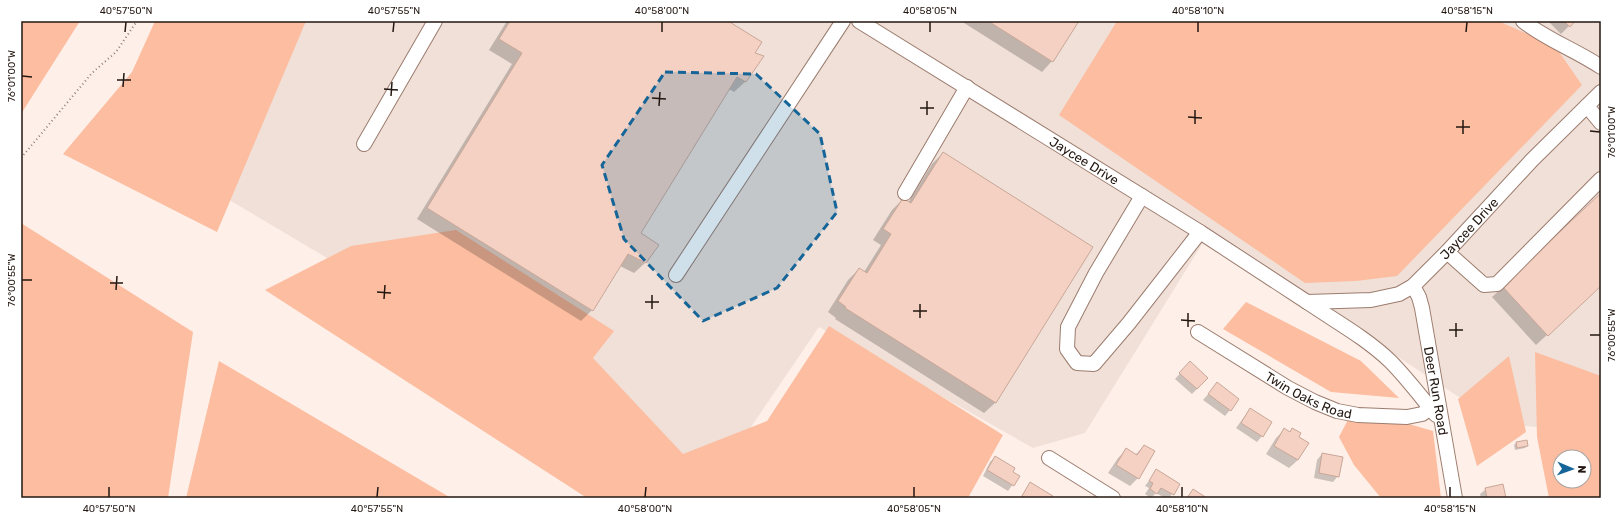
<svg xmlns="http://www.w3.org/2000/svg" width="1622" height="519" font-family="Rubik,sans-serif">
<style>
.built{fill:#f0e0d8}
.green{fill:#fcbda0;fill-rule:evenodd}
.shadow{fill:#0003}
.building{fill:#f4d1c2;stroke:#c9a798}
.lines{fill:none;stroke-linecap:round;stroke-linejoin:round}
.minor-casing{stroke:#9c7c6e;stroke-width:16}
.path{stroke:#8e817a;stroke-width:2;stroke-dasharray:1 3;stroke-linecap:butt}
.minor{stroke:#fff;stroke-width:14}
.marked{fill:#166598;fill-opacity:0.2;stroke:#166598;stroke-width:3;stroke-dasharray:8 5;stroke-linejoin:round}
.ticks{fill:none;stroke:#231711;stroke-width:1.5}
.labels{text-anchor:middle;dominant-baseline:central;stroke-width:3;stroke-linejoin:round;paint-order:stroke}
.street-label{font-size:13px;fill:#231711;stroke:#fff}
.neatline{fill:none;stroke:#231711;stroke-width:1.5}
.ticks-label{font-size:10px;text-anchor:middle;fill:#231711}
</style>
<rect width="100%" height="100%" fill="#fef0e9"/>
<polygon class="built" points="283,21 1601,21 1601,432 1500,424 1209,233 1085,433 1033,448 819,327 749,430 715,488 209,188"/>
<g class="green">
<polygon points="21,21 80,21 21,114"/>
<polygon points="155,21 306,21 217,232 63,154 132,72"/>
<polygon points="1117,21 1498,21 1555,46 1582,85 1397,276 1356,281 1305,283 1059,115"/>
<polygon points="21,223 193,332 168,498 21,498"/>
<polygon points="456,230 614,331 593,358 683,454 767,421 829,326 1003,435 968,498 587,498 265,290 351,246"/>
<polygon points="1246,302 1361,361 1399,398 1331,392 1223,329"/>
<path d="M1535,352L1601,376V498H1549L1537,437ZM1560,457H1584V481H1560Z"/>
<polygon points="1509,356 1526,432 1477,466 1458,399"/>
<polygon points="219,361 451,498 186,498"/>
<polygon points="1354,408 1433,431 1441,498 1381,498 1354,465 1339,437"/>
</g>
<g class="shadow">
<polygon points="507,21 726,21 753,53 762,57 745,82 734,92 729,89 640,233 658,245 645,263 634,273 620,266 592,310 581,321 417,219 512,64 489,50"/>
<polygon points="961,21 1078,21 1052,61 1042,72"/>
<polygon points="1548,21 1574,21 1561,34"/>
<polygon points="943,153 1092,247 995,403 984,413 835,319 836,318 828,312 848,280 859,269 864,272 881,245 873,240 892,210 903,199 908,203 932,164"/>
<polygon points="1601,195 1601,285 1536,345 1492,297"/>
<polygon points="1185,368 1197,389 1192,394 1175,379"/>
<polygon points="1217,384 1238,400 1225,416 1203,400"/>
<polygon points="1250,409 1262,436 1257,442 1236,428"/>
<polygon points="1293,429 1298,437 1307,443 1298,460 1289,468 1266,454 1276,438 1284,430 1289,433"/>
<polygon points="1516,443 1527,446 1525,448 1515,450 1514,445"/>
<polygon points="1144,446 1154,452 1138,478 1130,486 1108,473 1118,458 1126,450 1135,455"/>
<polygon points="1322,454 1338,476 1333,482 1314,478 1317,460"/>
<polygon points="995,457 1012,472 1019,476 1008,491 983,476 990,462"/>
<polygon points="1157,470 1179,484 1169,498 1165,498 1156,493 1151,498 1145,494 1149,488 1145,486"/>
<polygon points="1030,484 1050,498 1020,498"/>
<polygon points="1486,489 1504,498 1481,498 1480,494"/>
</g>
<g class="building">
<polygon points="510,21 728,21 762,42 755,53 764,56 746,82 737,77 641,233 659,245 646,263 628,254 593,311 427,208 522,53 499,39"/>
<polygon points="988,21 1079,21 1053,62"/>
<polygon points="1564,21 1575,21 1570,27"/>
<polygon points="943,152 1093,247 996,403 845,308 846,307 838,301 859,268 867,273 891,234 883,229 903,198 911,203"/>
<polygon points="1601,193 1601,286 1548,336 1502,286"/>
<polygon points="1190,361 1208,378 1197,389 1179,373"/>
<polygon points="1217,382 1239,399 1231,411 1208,394"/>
<polygon points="1250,408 1272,422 1263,437 1241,423"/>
<polygon points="1284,428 1290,432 1292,428 1301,433 1299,437 1309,443 1298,460 1274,446"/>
<polygon points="1527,440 1528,446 1517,448 1516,442"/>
<polygon points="1144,445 1155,451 1139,479 1116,465 1126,448 1137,455"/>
<polygon points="1322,453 1343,457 1339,477 1319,473"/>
<polygon points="995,456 1015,468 1013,472 1020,476 1014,486 987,470"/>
<polygon points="1156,469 1180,484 1174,495 1161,488 1157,494 1150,489 1153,483 1149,481"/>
<polygon points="1030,482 1053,496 1051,498 1026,498 1022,496"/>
<polygon points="1503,484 1506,498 1487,498 1485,488"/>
<polygon points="1193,489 1207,498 1187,498"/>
</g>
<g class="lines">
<g class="minor-casing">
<g id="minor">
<path id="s1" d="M859,21L1200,232L1307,302L1371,300L1399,294L1413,286L1447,252L1532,160L1601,92"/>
<path d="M1523,21C1547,40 1576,50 1601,67"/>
<polyline points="1587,106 1601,123"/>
<polyline points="364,144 435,21"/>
<polyline points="905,193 967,87"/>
<polyline points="1142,196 1096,273 1068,327 1067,349 1077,363 1094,364 1129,323 1200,232"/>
<polyline points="1447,252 1484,285 1497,284 1601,179"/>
<polyline points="676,275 843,21"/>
<path id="s2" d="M1413,286L1419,297L1422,308L1455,498"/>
<path d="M1307,302C1335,321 1366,338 1390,361C1407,378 1421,397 1436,415"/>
<path id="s3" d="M1198,332L1288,388L1315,402L1337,411L1358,415L1407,417L1422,414L1431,408"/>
<polyline points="1049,458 1113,498"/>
</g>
</g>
<polyline class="path" points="21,158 92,73 116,52 137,21"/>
<use href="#minor" class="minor"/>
</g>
<path class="marked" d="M665,72L756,74L820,134L837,212L777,288L703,321L624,239L602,165Z"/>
<path class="ticks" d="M125,32L126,22M393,32L394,22M662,32V22M930,32V22M1198,32V22M1466,32L1467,22M22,76L32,77M117,80H131M123,87L124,73M384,89L398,90M391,96L392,82M652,98L666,99M659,106L660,92M920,108H934M927,115V101M1188,117L1202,118M1195,124V110M1456,127H1470M1590,131L1600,132M1463,134V120M22,280H32M110,283H123M116,290L117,276M377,292L391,293M384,299L385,285M645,302H659M652,309V295M913,311H927M920,318V304M1181,320L1195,321M1188,327V313M1449,330H1463M1590,335H1600M1456,337V323M109,497V487M377,497L378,487M645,497L646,487M914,497V487M1182,497V487M1450,497V487"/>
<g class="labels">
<g class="street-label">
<text stroke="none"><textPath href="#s1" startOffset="265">Jaycee Drive</textPath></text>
<text stroke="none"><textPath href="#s1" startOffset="718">Jaycee Drive</textPath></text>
<text stroke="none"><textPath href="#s2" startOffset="108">Deer Run Road</textPath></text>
<text stroke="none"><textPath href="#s3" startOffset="128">Twin Oaks Road</textPath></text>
</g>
</g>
<rect width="1622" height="519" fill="none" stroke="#ffffff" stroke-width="44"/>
<g transform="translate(1572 469) rotate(92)"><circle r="19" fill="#ffffff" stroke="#a7a2a0"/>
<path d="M0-3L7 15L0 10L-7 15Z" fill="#166598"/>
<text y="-6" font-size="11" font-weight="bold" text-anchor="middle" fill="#231711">N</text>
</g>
<rect x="22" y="22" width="1578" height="475" class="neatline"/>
<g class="ticks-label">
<text x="126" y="14">40°57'50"N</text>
<text x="394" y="14">40°57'55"N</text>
<text x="662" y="14">40°58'00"N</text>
<text x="930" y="14">40°58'05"N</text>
<text x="1198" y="14">40°58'10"N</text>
<text x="1467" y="14">40°58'15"N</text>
<text transform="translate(11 76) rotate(-90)" y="4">76°01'00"W</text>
<text transform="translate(1611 132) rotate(-90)" y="4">76°01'00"W</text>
<text transform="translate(11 280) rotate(-90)" y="4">76°00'55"W</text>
<text transform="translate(1611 335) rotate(-90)" y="4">76°00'55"W</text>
<text x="109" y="512">40°57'50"N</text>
<text x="377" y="512">40°57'55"N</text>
<text x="645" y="512">40°58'00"N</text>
<text x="914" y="512">40°58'05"N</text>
<text x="1182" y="512">40°58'10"N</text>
<text x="1450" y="512">40°58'15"N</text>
</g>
</svg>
